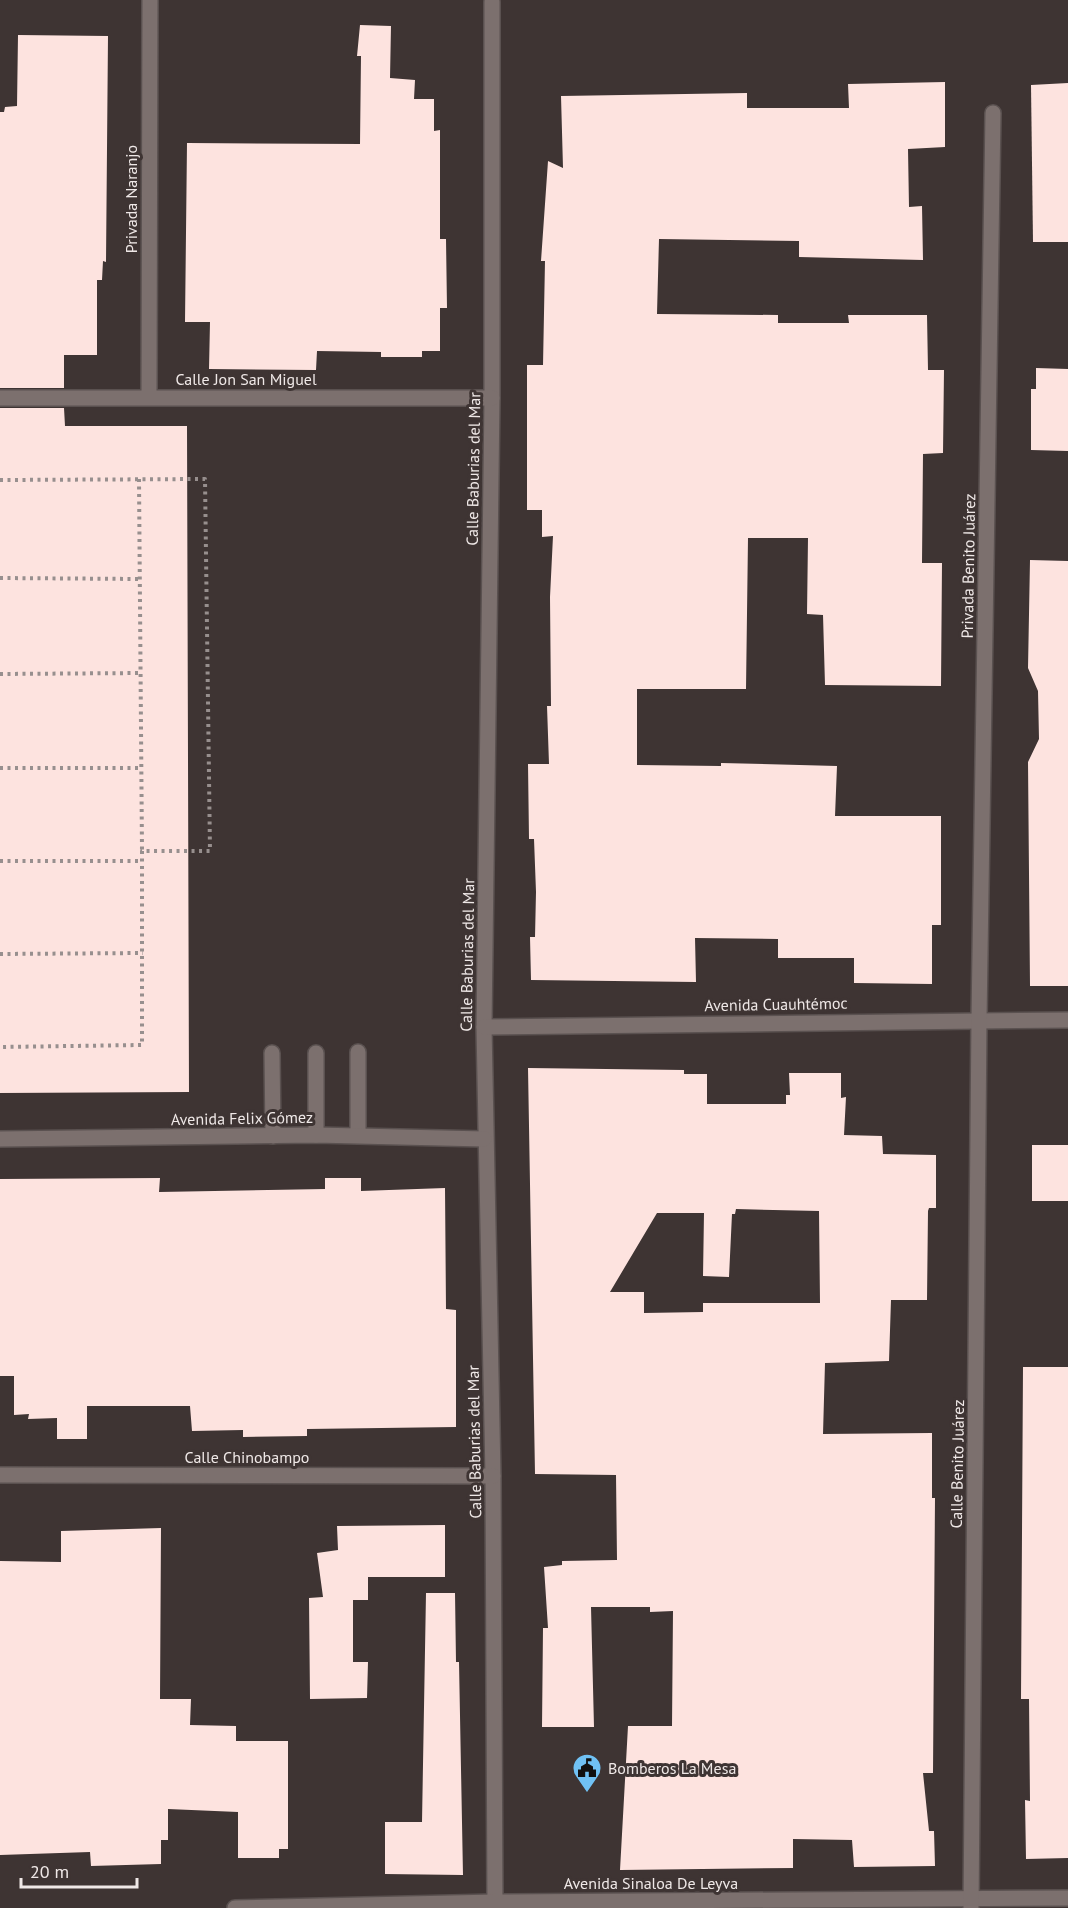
<svg xmlns="http://www.w3.org/2000/svg" width="1068" height="1908" font-family="'PT Sans',sans-serif">
<style>
.building{fill:#fde3df;fill-rule:evenodd}
.lines{fill:none;stroke-linecap:round;stroke-linejoin:round}
.minor-casing{stroke:#5a5150;stroke-width:18}
.path{stroke:#978f8e;stroke-width:4;stroke-dasharray:3 4.5;stroke-linecap:butt}
.minor{stroke:#7c706e;stroke-width:15}
.labels{text-anchor:middle;dominant-baseline:central;stroke-width:6;stroke-linejoin:round;paint-order:stroke}
.street-label{font-size:16px;fill:#efe8e7;stroke:#3e3433}
.poi-label{font-size:16px;fill:#efe8e7;stroke:#3e3433;text-anchor:start}
</style>
<rect width="100%" height="100%" fill="#3e3433"/>
<g class="building">
<polygon points="360,25 391,26 390,78 415,80 414,99 434,99 434,131 440,130 440,239 446,239 447,308 440,308 440,351 422,351 422,357 381,357 381,352 317,351 316,370 209,369 210,322 185,322 187,143 360,144 361,56 357,56"/>
<polygon points="18,35 108,36 106,262 103,261 102,280 97,280 97,355 64,355 64,388 0,388 0,112 4,112 5,107 17,106"/>
<polygon points="945,82 945,147 908,149 909,207 922,206 923,260 799,257 799,241 659,239 657,314 778,315 778,323 849,323 848,315 927,315 928,370 944,370 943,453 923,454 922,563 942,563 941,686 825,685 823,615 807,614 808,538 748,538 746,689 637,689 637,765 721,766 721,763 837,766 835,816 941,816 941,925 932,925 932,984 854,983 854,958 778,958 778,939 695,938 696,982 531,980 530,937 535,937 536,892 534,839 529,839 528,764 549,764 547,706 551,706 550,597 553,536 542,537 542,510 527,510 527,365 543,365 545,261 541,261 548,161 563,168 561,96 747,93 747,108 849,108 848,84"/>
<polygon points="1068,83 1068,242 1033,242 1031,85"/>
<polygon points="1036,368 1068,369 1068,451 1031,450 1031,389 1036,389"/>
<polygon points="0,408 64,408 65,426 187,426 189,1092 0,1093"/>
<polygon points="1030,560 1068,561 1068,986 1030,986 1028,762 1039,739 1038,691 1028,668"/>
<path d="M528,1068L684,1070V1074H707V1104H786V1095H790L789,1073H841V1098L846,1097L844,1135L882,1136L883,1154L936,1155V1208H929L928,1211L927,1300H891L889,1361L825,1363L823,1434L932,1433V1498H935L933,1773H923L929,1831H934L935,1866L854,1867L852,1840L793,1839V1868L620,1870L628,1726H672L673,1611L650,1612V1607H591L594,1727H542L543,1628H548L544,1567L562,1565V1561L617,1560L616,1475L535,1474ZM736,1209L819,1211L820,1303H703V1312L644,1313V1292H610L657,1213H704L703,1276L729,1277L732,1214H735Z"/>
<rect x="1032" y="1145" width="36" height="56"/>
<polygon points="160,1178 159,1192 325,1189 325,1178 361,1178 361,1191 445,1188 446,1309 456,1310 456,1427 307,1429 307,1436 243,1437 243,1430 192,1431 190,1406 87,1406 87,1439 57,1439 57,1418 28,1419 29,1414 14,1415 14,1376 0,1376 0,1179"/>
<polygon points="1023,1367 1068,1367 1068,1858 1026,1859 1025,1800 1030,1801 1029,1699 1021,1699"/>
<polygon points="445,1525 445,1577 368,1577 368,1600 353,1600 353,1662 368,1662 367,1698 310,1699 309,1598 323,1597 317,1553 338,1550 337,1526"/>
<polygon points="161,1528 160,1699 191,1699 190,1725 236,1726 236,1741 288,1741 288,1849 279,1849 279,1858 238,1858 238,1812 168,1809 168,1840 161,1840 161,1864 91,1866 90,1852 0,1855 0,1561 61,1562 61,1531"/>
<polygon points="426,1593 455,1593 456,1662 459,1662 463,1875 385,1874 385,1822 422,1822"/>
</g>
<g class="lines">
<g class="minor-casing">
<g id="minor">
<polyline points="492,2 492,398 484,1027 493,1476 495,1908"/>
<polyline points="149,397 150,0"/>
<polyline points="0,398 492,398"/>
<polyline points="484,1027 1068,1020"/>
<polyline points="358,1052 358,1135"/>
<polyline points="272,1053 273,1136"/>
<polyline points="316,1135 316,1053"/>
<polyline points="0,1139 316,1135 484,1139"/>
<polyline points="0,1475 493,1476"/>
<polyline points="235,1908 495,1902 1068,1898"/>
<polyline points="971,1908 979,1019 993,113"/>
</g>
</g>
<g class="path">
<polyline points="139,479 142,851"/>
<polyline points="0,480 205,479 210,851 142,851 142,1045 0,1047"/>
<polyline points="0,578 140,579"/>
<polyline points="0,674 141,673"/>
<polyline points="0,768 141,768"/>
<polyline points="0,861 142,861"/>
<polyline points="0,954 143,953"/>
</g>
<use href="#minor" class="minor"/>
</g>
<defs>
<g id="civic-pin" transform="scale(1.5)"><path d="M0 17L-7.5 6A9.5 9.5 0 1 1 7.5 6Z" fill="#70c1f4" stroke="#3e3433"/><path d="M-.6-6.5H3V-4.5H.6V-3L4-1V1h2V6H-6V1h2V-1L-.6-3ZM-1.2 2.5V6h2.4V2.5Z" fill="#111"/></g>
</defs>
<g fill-rule="evenodd">
<use href="#civic-pin" x="587" y="1768"/>
</g>
<g class="labels">
<g class="street-label">
<text transform="translate(131 199) rotate(-90)">Privada Naranjo</text>
<text x="246" y="379">Calle Jon San Miguel</text>
<text transform="translate(473 469) rotate(-89)">Calle Baburias del Mar</text>
<text transform="translate(968 566) rotate(-89)">Privada Benito Juárez</text>
<text transform="translate(467 955) rotate(-89)">Calle Baburias del Mar</text>
<text transform="translate(776 1004) rotate(-1)">Avenida Cuauhtémoc</text>
<text transform="translate(242 1118) rotate(-1)">Avenida Felix Gómez</text>
<text transform="translate(474 1442) rotate(-91)">Calle Baburias del Mar</text>
<text x="247" y="1457">Calle Chinobampo</text>
<text transform="translate(957 1464) rotate(-89)">Calle Benito Juárez</text>
<text x="651" y="1883">Avenida Sinaloa De Leyva</text>
</g>
<g class="poi-label">
<text x="608" y="1768">Bomberos La Mesa</text>
</g>
</g>
<path d="M21 1878v9h116v-9" fill="none" stroke="#efe8e7" stroke-width="3"/>
<text x="30" y="1878" font-size="18" fill="#efe8e7" stroke="#3e3433" stroke-width="4.5" paint-order="stroke">20 m</text>
</svg>
